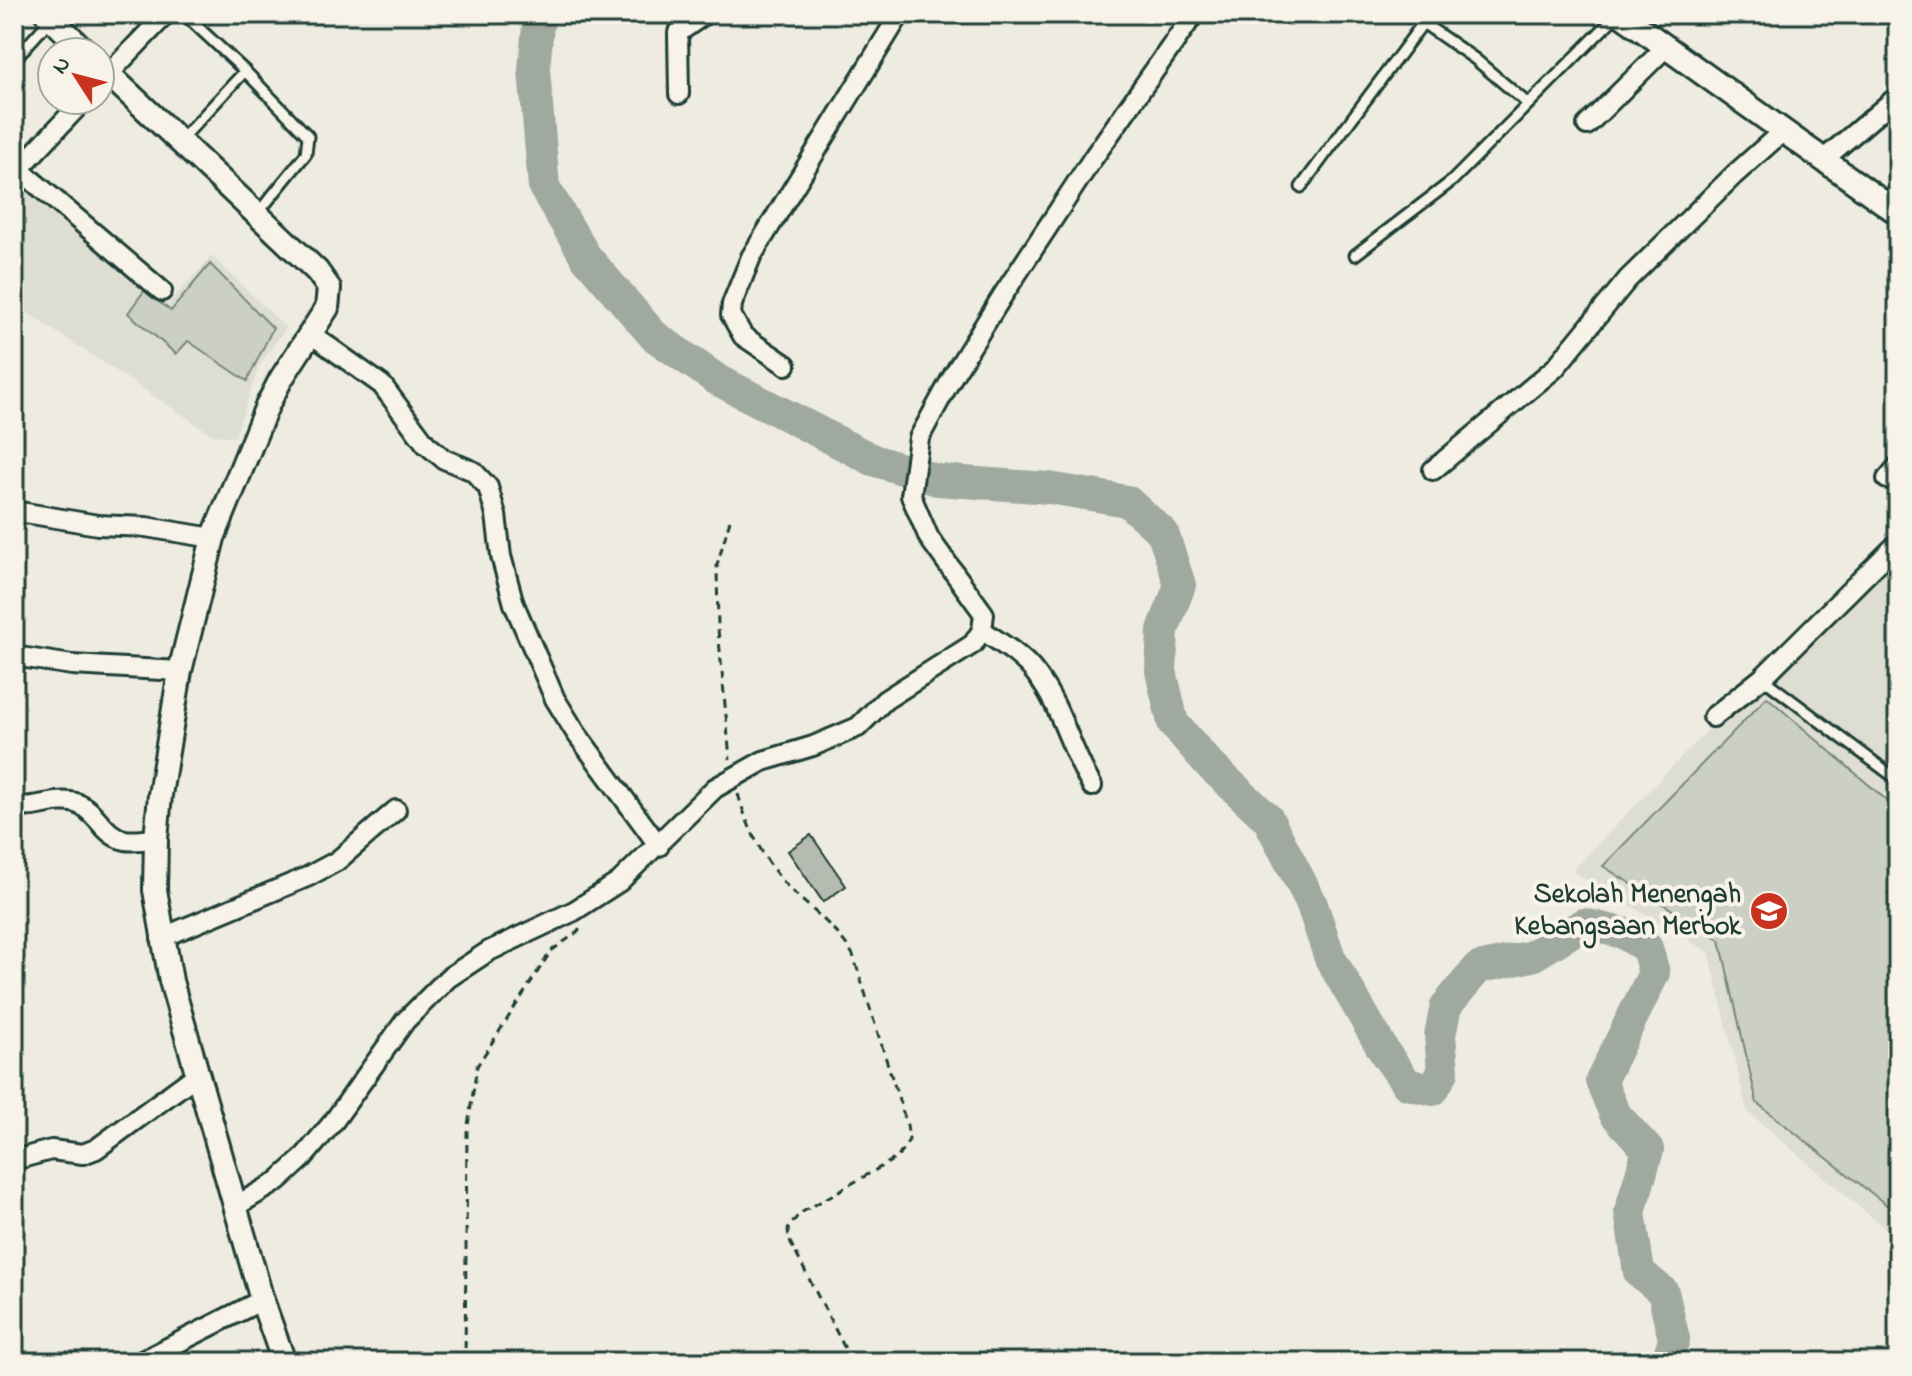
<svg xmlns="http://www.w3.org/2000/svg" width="1912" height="1376" font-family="'Indie Flower',sans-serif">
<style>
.built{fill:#ddddd2}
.green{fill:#cccfc4;stroke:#76867c;stroke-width:2}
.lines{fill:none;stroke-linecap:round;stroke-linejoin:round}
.river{stroke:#9fa99f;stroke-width:32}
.building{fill:#b5bbb0;stroke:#1f3d34;stroke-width:2}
.service-casing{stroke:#1f3d34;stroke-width:15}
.minor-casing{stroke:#1f3d34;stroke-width:24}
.tertiary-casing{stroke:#1f3d34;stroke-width:28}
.path{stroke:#1f3d34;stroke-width:3;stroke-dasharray:8 6;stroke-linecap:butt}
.service{stroke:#f7f3e8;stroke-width:9}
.minor{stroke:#f7f3e8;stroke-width:18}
.tertiary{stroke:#f7f3e8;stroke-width:22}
.labels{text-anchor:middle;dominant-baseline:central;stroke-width:8;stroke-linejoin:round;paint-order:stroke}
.poi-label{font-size:28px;font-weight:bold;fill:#1f3d34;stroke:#f7f3e8;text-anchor:end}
</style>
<rect width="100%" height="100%" fill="#eeece1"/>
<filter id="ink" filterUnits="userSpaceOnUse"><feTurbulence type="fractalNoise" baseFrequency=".0125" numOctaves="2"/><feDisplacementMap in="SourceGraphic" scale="16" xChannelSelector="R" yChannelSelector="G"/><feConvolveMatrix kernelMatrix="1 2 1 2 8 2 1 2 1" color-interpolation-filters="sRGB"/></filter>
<g filter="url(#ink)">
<g class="built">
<polygon points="32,180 168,304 212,256 286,328 259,366 235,437 213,435 14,304 14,206"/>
<polygon points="1898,532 1898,1240 1747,1111 1709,952 1572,871"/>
</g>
<g class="green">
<polygon points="210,264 273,328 247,381 188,341 176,354 128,313 144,291 171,311"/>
<polygon points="1767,697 1898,810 1898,1214 1757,1103 1720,940 1603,866"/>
</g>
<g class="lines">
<polyline class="river" points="539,14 534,70 544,187 586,257 654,336 716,379 873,460 937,480 1049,488 1127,501 1163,533 1180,585 1163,630 1161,671 1173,723 1211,766 1268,819 1311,902 1330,958 1385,1053 1407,1084 1433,1090 1443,1072 1440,1035 1446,1006 1478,968 1532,956 1584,924 1623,933 1647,948 1654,973 1601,1081 1615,1114 1648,1150 1630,1212 1639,1272 1663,1292 1674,1339 1667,1362"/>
</g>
<polygon class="building" points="811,835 846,886 823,902 788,851"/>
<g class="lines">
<g class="service-casing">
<g id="service">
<polyline points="184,14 245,71 308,136 306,154 258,213"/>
<polyline points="1429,14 1423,23 1475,59 1528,104"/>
<polyline points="14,60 51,19"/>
<polyline points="179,142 245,71"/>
<polyline points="1301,187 1423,23"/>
<polyline points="1355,255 1452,181 1618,14"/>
<polyline points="1762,678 1898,780"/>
</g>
</g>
<g class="minor-casing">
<g id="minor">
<polyline points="100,83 166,14"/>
<polyline points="679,94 678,33 705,14"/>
<polyline points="1587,125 1666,47"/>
<polyline points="1823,160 1898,96"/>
<polyline points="14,165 162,291"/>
<polyline points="19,169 84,100"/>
<polyline points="311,334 382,385 426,444 444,459 473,471 488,487 496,515 501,556 514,604 555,699 576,733 659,846"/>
<polyline points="786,365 743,336 731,315 732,304 751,257 900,14"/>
<polyline points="1433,470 1555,368 1628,279 1734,175 1782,132"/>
<polyline points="1887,479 1898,466"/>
<polyline points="14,511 98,525 146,527 213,538"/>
<path d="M982,630C1000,643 1022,655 1036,674C1062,708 1070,749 1092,786"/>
<polyline points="14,656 72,665 180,671"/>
<polyline points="1713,717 1762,678 1898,543"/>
<path d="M14,805C34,811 54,797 76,803C97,810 103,836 125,840C134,842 146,839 156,839"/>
<polyline points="161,938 307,877 337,861 396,810"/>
<polyline points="14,1160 51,1150 83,1154 96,1149 198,1074"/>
<polyline points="236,1206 278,1181 302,1159 334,1121 405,1021 448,978 489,951 574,911 619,882 715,788 763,761 813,746 858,727 885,700 973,644 982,630 984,614 929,538 911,496 919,438 954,374 1003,295 1093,158 1194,14"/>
<polyline points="140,1362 262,1300"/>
</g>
</g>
<g class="tertiary-casing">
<g id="tertiary">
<polyline points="47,14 86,52"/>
<polyline points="1620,14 1898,213"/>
<polyline points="100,66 317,271 329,288 327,308 281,379 267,406 213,538 180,671 160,795 156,839 155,890 171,981 262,1300 284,1362"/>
</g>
</g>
<g class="path">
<polyline points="730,520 717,565 718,629 730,759"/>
<path d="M738,794C747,826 764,862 788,887C810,909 838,928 853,955L907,1125L909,1140L898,1157L799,1214L788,1229L789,1240L852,1362"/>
<polyline points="465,1362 467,1132 477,1066 551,951 579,931 578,927"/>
</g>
<use href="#service" class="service"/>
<use href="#minor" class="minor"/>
<use href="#tertiary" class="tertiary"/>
</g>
</g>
<defs>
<g id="school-disc" transform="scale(2)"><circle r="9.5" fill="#c8321e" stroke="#f7f3e8"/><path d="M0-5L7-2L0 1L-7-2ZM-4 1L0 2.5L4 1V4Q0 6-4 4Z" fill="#fff"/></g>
</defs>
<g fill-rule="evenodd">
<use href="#school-disc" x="1769" y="911"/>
</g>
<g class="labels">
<g class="poi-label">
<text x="1741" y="895">Sekolah Menengah<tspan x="1741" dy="32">Kebangsaan Merbok</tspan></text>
</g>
</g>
<rect width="1912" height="1376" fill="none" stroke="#f7f3e8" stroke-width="48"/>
<rect x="24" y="24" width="1864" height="1328" fill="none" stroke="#1f3d34" stroke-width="3" filter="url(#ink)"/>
<g transform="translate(76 76) rotate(306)"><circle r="38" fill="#f7f3e8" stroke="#a1aaa0" stroke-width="2"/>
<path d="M0-6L14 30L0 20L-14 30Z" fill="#c8321e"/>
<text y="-12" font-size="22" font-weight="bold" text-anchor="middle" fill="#1f3d34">N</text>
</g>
</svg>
